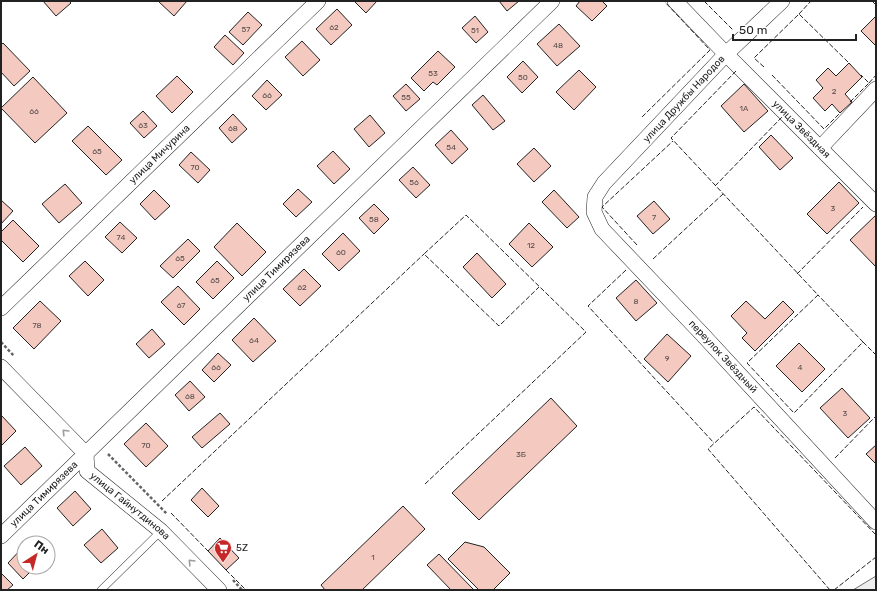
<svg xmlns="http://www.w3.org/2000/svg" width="877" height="591" font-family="Rubik,sans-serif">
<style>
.green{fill:#eee;stroke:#6f6f6f}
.building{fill:#f3c9c0;stroke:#222}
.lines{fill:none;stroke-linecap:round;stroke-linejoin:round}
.lane-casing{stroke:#222;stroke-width:8}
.street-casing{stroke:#222;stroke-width:16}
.path{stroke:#646464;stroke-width:2.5;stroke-dasharray:3 2;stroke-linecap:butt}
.lane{stroke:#fff;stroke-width:7}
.street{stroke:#fff;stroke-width:15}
.fence{stroke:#222;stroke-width:1;stroke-dasharray:5 2;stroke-linecap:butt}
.oneway{stroke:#9c9c9c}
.labels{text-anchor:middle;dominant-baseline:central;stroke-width:3;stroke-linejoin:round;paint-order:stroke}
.number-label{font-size:8px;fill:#564c4a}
.street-label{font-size:10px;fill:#222;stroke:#fff}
.poi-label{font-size:10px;fill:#222;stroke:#fff;text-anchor:start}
</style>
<rect width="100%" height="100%" fill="#fff"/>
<polygon class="green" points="876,576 876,590 853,590"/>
<g class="building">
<polygon points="43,1 69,1 71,3 56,16"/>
<polygon points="158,1 187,1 174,16"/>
<polygon points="354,1 377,1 366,13"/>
<polygon points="499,1 519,1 507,11"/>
<polygon points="580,1 602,1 607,6 592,21 576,6"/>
<polygon points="337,9 352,25 331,45 316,29"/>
<polygon points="248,12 262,25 243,45 229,32"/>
<polygon points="475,16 488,32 476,43 462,28"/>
<polygon points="876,16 876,46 861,31"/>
<polygon points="559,24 580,46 557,66 537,44"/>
<polygon points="225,35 244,53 233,65 214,47"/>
<polygon points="302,41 320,60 303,76 285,57"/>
<polygon points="3,43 30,71 14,86 1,72 1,45"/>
<polygon points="438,51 455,67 437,85 433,82 424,91 411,78"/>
<polygon points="523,61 538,77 522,93 507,77"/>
<polygon points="849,63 862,77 845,94 852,102 840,113 832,104 825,111 813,98 823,88 816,80 828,68 836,76"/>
<polygon points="579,70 596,87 574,110 556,92"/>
<polygon points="177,76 193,92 172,113 156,96"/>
<polygon points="33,77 67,113 35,143 1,108"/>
<polygon points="267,80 282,95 266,110 252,96"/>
<polygon points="406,84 420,99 406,111 393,96"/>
<polygon points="744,84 768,111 744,132 721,106"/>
<polygon points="483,95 505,121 493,130 472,105"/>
<polygon points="143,111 157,126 144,138 130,123"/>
<polygon points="233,114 247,129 232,143 219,128"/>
<polygon points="370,115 385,133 369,147 354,129"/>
<polygon points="88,126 122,160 106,175 72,141"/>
<polygon points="451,130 468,149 452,164 435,145"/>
<polygon points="771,135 793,158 780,170 759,147"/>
<polygon points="534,148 551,166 534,182 517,164"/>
<polygon points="333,151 350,169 334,184 317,166"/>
<polygon points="191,152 210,170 198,183 179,165"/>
<polygon points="413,167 430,185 416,198 399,180"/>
<polygon points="839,182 859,203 827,234 807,214"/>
<polygon points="65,184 82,203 59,223 42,204"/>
<polygon points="298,189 312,202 296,217 283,204"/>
<polygon points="154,190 170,206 155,220 140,204"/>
<polygon points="554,190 579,217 567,228 542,202"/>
<polygon points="1,200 13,211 1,224"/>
<polygon points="654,201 670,219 653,234 637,216"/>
<polygon points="374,204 389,219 374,234 359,218"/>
<polygon points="876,215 876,267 850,240"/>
<polygon points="13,220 39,246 23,262 1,240 1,232"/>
<polygon points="120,222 137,238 122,253 105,237"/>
<polygon points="237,223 266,252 242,276 214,247"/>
<polygon points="529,223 553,247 532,267 509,244"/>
<polygon points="343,233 360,251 339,271 322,254"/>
<polygon points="188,239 200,251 173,278 160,266"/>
<polygon points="477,253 506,284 492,298 463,267"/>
<polygon points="85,261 104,280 88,296 69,276"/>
<polygon points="217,261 234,278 213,299 196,282"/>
<polygon points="304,269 321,286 300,306 283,289"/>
<polygon points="636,280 657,303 636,321 616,298"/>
<polygon points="178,286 200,309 184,325 161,302"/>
<polygon points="40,301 61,321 34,349 13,328"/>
<polygon points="746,301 765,319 783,301 794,312 755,351 742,338 747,333 731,316"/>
<polygon points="254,318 276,341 253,362 232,340"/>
<polygon points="152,329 165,344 149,358 136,344"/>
<polygon points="667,334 691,356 668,382 644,359"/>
<polygon points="799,343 825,369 802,392 776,366"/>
<polygon points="218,353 231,365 214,382 202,370"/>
<polygon points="190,381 205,397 189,411 175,395"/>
<polygon points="842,388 870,418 848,438 820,408"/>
<polygon points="551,398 577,426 479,520 452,493"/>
<polygon points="220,413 230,424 202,448 192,437"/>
<polygon points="1,415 16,431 1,446"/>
<polygon points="146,423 168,446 146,467 124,444"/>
<polygon points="876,445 876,464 866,454"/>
<polygon points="25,447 42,466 21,485 4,466"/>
<polygon points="202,488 219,506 208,517 191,500"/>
<polygon points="75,491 91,509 73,526 57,508"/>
<polygon points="403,506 425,529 362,590 325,590 321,585"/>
<polygon points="102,529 118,548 101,563 84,545"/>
<polygon points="220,538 239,558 226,570 208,551"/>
<polygon points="465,542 484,547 510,573 493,590 479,590 448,559"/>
<polygon points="24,546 24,567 35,567 23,579 8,563"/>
<polygon points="439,554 474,590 451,590 427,565"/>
<polygon points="1,573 13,585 7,590 1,590"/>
</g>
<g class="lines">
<g class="lane-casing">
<polyline id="lane" points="101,590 161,531"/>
</g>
<g class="street-casing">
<g id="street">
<path id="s1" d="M675,1L726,54L876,204"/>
<path id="s2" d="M782,1L726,54L604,183L595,197L594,212L602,229L703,335L876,522"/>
<polyline points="820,148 876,89"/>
<path id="s3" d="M1,308L318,1"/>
<path id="s4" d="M1,367L86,454L87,471L161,531L219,590"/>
<path id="s5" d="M1,536L552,1"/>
</g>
</g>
<g class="path">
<polyline points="1,342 14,356"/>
<polyline points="108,454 167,514"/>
<polyline points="233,580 242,590"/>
</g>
<use href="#lane" class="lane"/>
<use href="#street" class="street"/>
<g class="fence">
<polyline points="704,1 733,30"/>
<polyline points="872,1 876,5"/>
<polyline points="799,14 811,1"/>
<polyline points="764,67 754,58 799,14 851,65"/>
<polyline points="736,71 671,138 818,295 747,363 794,413 863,342 818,295"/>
<polyline points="772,75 824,129 842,111"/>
<polyline points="869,83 876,75"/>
<polyline points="850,102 869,83 861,75"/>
<polyline points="642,117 710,50 664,1"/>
<polyline points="715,186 782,117"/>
<polyline points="637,245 602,207 673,141"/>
<polyline points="653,259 723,194"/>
<polyline points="626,270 588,306 714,443"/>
<polyline points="797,274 863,207"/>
<polyline points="863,342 876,355"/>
<polyline points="835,458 876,416"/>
<polyline points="425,484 586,332 466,215 424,254 499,326 539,287"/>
<polyline points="162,501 424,254"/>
<polyline points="171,513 208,551"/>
<polyline points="226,570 246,590"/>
<polyline points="830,590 708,449 754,407 876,535"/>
<polyline points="834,590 876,557"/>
</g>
</g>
<defs><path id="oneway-chevron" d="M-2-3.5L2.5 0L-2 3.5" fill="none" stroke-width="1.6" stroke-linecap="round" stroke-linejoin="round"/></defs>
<g class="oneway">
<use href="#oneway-chevron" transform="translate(65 432) rotate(-134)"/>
<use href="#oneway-chevron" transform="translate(191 562) rotate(-134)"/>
</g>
<defs>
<g id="supermarket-pin" transform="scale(0.9)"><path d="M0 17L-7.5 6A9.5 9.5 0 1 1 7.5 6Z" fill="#c62828" stroke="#fff"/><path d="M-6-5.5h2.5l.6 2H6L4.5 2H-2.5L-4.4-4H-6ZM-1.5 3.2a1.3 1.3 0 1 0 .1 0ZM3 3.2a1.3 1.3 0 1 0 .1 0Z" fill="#fff"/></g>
</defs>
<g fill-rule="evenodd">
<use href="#supermarket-pin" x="223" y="548"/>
</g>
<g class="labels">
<g class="number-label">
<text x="334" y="27">62</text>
<text x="246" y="29">57</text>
<text x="475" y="30">51</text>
<text x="558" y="45">48</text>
<text x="433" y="73">53</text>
<text x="523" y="77">50</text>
<text x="834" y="91">2</text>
<text x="267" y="95">66</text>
<text x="406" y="97">55</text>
<text x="744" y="108">1А</text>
<text x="34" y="111">66</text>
<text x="143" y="125">63</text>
<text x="233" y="128">68</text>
<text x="451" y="147">54</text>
<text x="97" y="151">65</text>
<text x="195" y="167">70</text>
<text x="414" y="182">56</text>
<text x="833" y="208">3</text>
<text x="654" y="217">7</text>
<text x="374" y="219">58</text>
<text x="121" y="237">74</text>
<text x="531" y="245">12</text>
<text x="341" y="252">60</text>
<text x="180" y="258">65</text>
<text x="215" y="280">65</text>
<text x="302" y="287">62</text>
<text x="636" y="301">8</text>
<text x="181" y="305">67</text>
<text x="37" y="325">78</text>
<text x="254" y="340">64</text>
<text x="667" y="358">9</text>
<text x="216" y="367">66</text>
<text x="800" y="367">4</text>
<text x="190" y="396">68</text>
<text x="845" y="413">3</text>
<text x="146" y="445">70</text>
<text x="521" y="454">3Б</text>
<text x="373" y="557">1</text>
</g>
<g class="street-label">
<text transform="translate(684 99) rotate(-47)">улица Дружбы Народов</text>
<text stroke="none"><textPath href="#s1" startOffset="180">улица Звёздная</textPath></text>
<text stroke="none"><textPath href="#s3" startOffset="221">улица Мичурина</textPath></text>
<text stroke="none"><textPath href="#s5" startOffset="384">улица Тимирязева</textPath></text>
<text stroke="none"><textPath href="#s2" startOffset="481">переулок Звёздный</textPath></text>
<text stroke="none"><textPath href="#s5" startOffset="60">улица Тимирязева</textPath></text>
<text stroke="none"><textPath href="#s4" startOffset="194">улица Гайнутдинова</textPath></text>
</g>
<g class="poi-label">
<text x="236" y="548">5Z</text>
</g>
</g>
<rect width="877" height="591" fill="none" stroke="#222222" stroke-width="4"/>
<g transform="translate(36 555) rotate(36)"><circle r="19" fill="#ffffff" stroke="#a7a7a7"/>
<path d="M0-3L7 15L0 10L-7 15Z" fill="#c62828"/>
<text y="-6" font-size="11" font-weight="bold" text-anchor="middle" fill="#222222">Пн</text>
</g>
<path d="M733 34v6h123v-6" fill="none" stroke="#222222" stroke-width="2"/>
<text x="739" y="34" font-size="12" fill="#222222" stroke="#ffffff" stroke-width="3" paint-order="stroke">50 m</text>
</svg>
